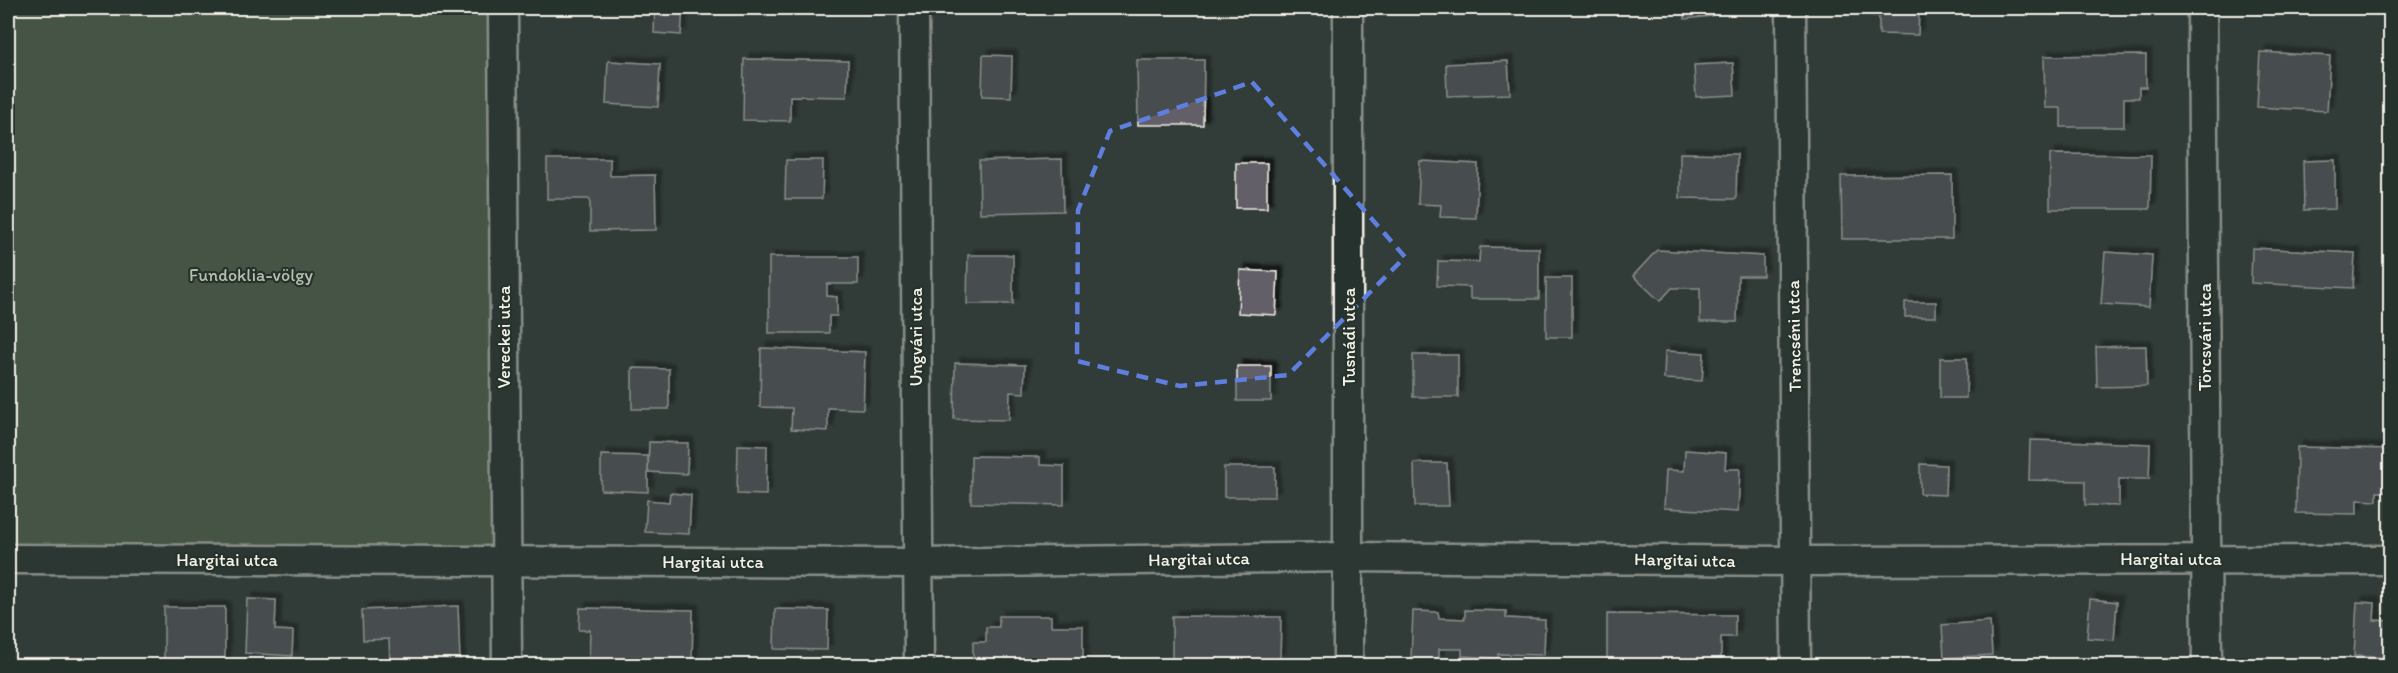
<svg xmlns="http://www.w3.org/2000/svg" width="2398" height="673" font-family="Itim,sans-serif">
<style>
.green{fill:#5f7255;stroke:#aab29e;stroke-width:1.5}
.building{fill:#635e68;stroke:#f4f1e8;stroke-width:1.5;filter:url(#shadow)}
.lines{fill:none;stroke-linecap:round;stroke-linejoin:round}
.street-casing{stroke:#f4f1e8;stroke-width:33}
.street{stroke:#26332d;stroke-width:28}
.marked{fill:none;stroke:#5e7fdd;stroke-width:4.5;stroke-dasharray:12 8;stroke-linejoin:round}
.labels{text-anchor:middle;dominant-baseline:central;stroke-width:4.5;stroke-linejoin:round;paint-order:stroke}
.park-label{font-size:18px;fill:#b8bead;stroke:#26332d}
.street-label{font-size:18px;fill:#f4f1e8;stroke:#26332d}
</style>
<defs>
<filter id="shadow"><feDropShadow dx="5.5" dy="-5.5" stdDeviation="1.5" flood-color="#0009"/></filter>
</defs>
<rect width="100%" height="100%" fill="#323c39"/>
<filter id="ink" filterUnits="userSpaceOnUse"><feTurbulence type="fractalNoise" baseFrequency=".0167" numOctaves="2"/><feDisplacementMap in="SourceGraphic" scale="12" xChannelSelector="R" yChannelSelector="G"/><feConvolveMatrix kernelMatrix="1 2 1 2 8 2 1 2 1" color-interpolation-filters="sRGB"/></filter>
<g filter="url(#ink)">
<polygon class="green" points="8,8 494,8 497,550 8,545"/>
<g class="building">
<polygon points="655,8 683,8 681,35 654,33"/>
<polygon points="1454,8 1491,8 1491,14 1454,15"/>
<polygon points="1684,8 1710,8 1711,16 1685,19"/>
<polygon points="1861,8 1919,8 1918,35 1879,34 1879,16 1861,15"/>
<rect x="2080" y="8" width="73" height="4"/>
<polygon points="2252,8 2318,8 2317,11"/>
<polygon points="2260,52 2330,56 2327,111 2257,107"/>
<polygon points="983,55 1012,56 1011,97 982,96"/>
<polygon points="2146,55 2146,87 2139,87 2139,98 2124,98 2124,127 2061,127 2061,108 2045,108 2044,56"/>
<polygon points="744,59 848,61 847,97 790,96 790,121 743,120"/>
<polygon points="1137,60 1204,60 1203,125 1138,125"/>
<polygon points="608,61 660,64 658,107 606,104"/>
<polygon points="1508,61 1510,94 1447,96 1446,64"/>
<polygon points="1733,63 1735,95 1696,97 1694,65"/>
<polygon points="1680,153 1737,154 1736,199 1680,198"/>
<polygon points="2050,154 2151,155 2150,209 2050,209"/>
<polygon points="547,159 610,159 610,176 655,175 656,230 590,231 590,199 547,199"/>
<polygon points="1062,159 1063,211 980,213 979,161"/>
<polygon points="786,160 823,160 822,199 785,199"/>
<polygon points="2335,160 2335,209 2304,210 2303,161"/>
<polygon points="1420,161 1478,164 1476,218 1440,217 1441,205 1418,204"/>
<rect x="1236" y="163" width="31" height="45"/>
<polygon points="1952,175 1952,239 1842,239 1841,176"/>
<polygon points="1480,247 1539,248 1539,299 1470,299 1470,287 1437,286 1438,261 1479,262"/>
<polygon points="2252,248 2355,253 2353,288 2251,283"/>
<polygon points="1657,250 1763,256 1763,276 1738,276 1737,322 1700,322 1700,288 1672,288 1660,301 1633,276"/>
<polygon points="2105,252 2152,255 2149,307 2101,304"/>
<polygon points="968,255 1013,255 1013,304 967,304"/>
<polygon points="769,257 858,257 858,284 827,284 827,296 837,297 837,316 829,316 829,333 769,333"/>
<polygon points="1240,270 1278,272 1276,315 1238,313"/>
<rect x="1546" y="278" width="26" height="59"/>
<rect x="1905" y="302" width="31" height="15"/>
<polygon points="2146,346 2147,386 2097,387 2096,347"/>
<polygon points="761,348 865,352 863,409 828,408 828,431 791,429 792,408 760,407"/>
<polygon points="1665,351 1704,353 1702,381 1664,379"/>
<rect x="1413" y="355" width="45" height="42"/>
<polygon points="1940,358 1967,358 1966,398 1940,398"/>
<polygon points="955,363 1025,365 1024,393 1010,392 1009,420 954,419"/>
<rect x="1237" y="366" width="34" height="35"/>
<polygon points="632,368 669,369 669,409 632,409"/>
<polygon points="2030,440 2150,444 2149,479 2119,479 2119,506 2085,505 2085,481 2029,480"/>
<polygon points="649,442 688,443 687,474 648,472"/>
<polygon points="738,445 767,446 766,495 737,494"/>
<polygon points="2297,447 2390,449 2390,492 2377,492 2377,501 2357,500 2357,514 2296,513"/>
<polygon points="1685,450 1726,453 1725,469 1740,469 1738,512 1664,508 1666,470 1684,471"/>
<polygon points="601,455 648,456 648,492 601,490"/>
<polygon points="971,456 1040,457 1040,465 1064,466 1064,505 971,503"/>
<polygon points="1414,463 1447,463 1449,506 1415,506"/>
<polygon points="1920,464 1946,465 1945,495 1920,494"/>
<rect x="1224" y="467" width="51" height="30"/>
<polygon points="670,493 691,495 689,534 645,532 647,500 669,502"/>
<polygon points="247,599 276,600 275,630 293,631 292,656 245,653"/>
<polygon points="2090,599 2117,602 2114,640 2087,638"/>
<polygon points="2357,602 2375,603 2374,620 2390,621 2390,658 2354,656"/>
<polygon points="458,606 460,662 390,665 389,639 363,640 362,610"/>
<rect x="164" y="607" width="61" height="59"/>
<polygon points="580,608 693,610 692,662 660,661 660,666 589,666 590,630 579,630"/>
<polygon points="775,609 828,610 827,650 774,649"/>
<polygon points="1465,610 1506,611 1506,618 1545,620 1544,655 1498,654 1498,658 1462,656 1462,649 1439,649 1439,660 1411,659 1413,611 1438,612 1439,618 1465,619"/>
<polygon points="1607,614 1735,615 1735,637 1721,637 1721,666 1607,666"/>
<polygon points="999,616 1051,616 1051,626 1083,626 1083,666 973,666 973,642 986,642 986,627 999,627"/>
<polygon points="1172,616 1281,617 1280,659 1264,659 1264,666 1172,666"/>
<polygon points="1990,621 1992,655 1944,658 1942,625"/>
</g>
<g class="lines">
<g class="street-casing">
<g id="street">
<polyline points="503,8 507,666"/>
<polyline points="914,8 919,666"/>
<polyline points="1348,8 1348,666"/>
<polyline points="1791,8 1796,666"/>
<polyline points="2202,8 2207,666"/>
<polyline points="8,559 919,563 1349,557 1796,561 2390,560"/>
</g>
</g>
<use href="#street" class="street"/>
</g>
</g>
<path d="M0 0H2398V673H0ZM1252,82L1405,257L1288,375L1180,386L1077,361L1078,210L1110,131Z" fill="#323c39" fill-opacity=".55" fill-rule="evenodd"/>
<path class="marked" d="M1252,82L1405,257L1288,375L1180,386L1077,361L1078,210L1110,131Z"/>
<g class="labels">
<g class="park-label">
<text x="251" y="275">Fundoklia-völgy</text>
</g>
<g class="street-label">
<text transform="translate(1794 336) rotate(-91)">Trencséni utca</text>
<text transform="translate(504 337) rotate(-90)">Vereckei utca</text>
<text transform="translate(916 337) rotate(-90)">Ungvári utca</text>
<text transform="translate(1349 337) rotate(-90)">Tusnádi utca</text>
<text transform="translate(2205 337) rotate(-90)">Törcsvári utca</text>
<text transform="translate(1199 559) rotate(-1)">Hargitai utca</text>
<text x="2171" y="559">Hargitai utca</text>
<text x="227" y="560">Hargitai utca</text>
<text transform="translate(1685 560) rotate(1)">Hargitai utca</text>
<text x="713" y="562">Hargitai utca</text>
</g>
</g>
<rect width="2398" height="673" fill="none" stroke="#26332d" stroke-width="30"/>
<rect x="15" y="15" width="2368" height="643" fill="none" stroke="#f4f1e8" stroke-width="2" filter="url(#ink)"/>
</svg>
